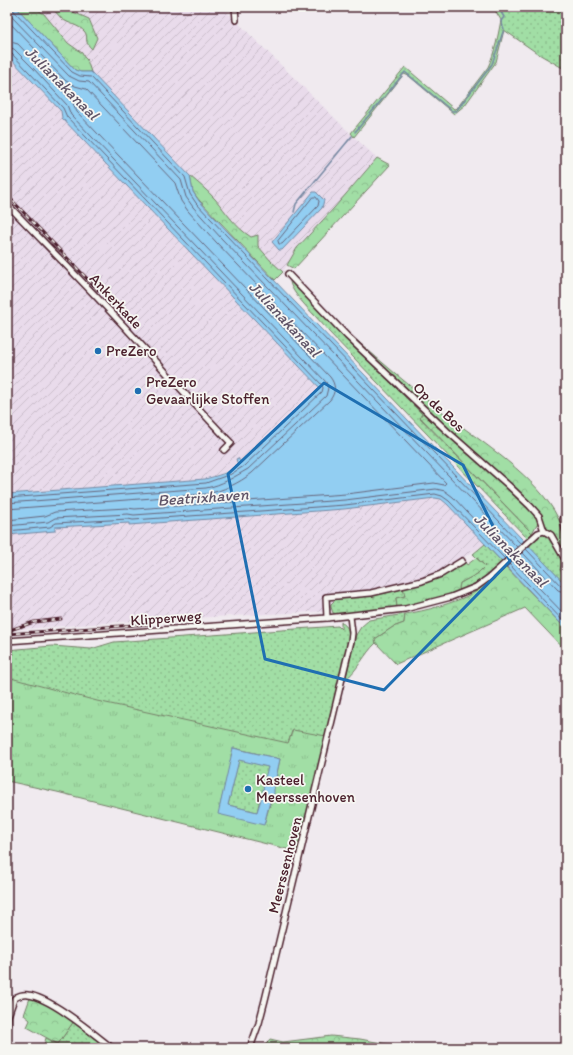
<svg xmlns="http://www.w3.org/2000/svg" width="573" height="1055" font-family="Itim,sans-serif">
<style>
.industrial{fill:url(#industrial-furrows)}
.grass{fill:url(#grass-dots);stroke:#767e68}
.forest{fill:url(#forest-crowns);stroke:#767e68}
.park{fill:url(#park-tufts);stroke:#767e68;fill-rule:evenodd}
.water{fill:#92cef2;stroke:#7588a2;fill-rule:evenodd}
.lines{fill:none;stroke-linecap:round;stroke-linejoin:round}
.shore{stroke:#67657b;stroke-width:1}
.stream{stroke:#7588a2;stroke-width:1.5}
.minor-casing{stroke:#4a1f2b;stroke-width:8}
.minor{stroke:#f6f6f2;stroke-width:5}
.rail-casing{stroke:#4a1f2b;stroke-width:3}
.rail{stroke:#f6f6f2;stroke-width:1.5;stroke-dasharray:4.5;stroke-linecap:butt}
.marked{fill:none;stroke:#1f6fb2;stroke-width:3;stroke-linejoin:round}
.poi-dot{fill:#1f6fb2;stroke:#f6f6f2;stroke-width:1.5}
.labels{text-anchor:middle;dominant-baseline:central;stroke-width:3.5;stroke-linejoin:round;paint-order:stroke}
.street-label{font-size:15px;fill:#4a1f2b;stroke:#f6f6f2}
.poi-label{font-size:15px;fill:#4a1f2b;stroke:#f6f6f2;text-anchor:start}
.water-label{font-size:16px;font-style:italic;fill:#605467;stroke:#f6f6f2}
</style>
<defs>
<pattern id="industrial-furrows" width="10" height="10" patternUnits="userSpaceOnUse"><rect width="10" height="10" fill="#e9dbeb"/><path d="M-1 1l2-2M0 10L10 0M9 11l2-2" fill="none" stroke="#c9bcca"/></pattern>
<pattern id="grass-dots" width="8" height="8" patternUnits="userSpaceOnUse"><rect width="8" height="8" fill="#a1dea5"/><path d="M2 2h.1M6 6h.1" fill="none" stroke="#8cbe8e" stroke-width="1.8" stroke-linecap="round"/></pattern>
<pattern id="forest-crowns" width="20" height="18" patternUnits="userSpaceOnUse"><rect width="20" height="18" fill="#a1dea5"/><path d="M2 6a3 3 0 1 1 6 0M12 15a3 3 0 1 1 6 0" fill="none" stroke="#8cbe8e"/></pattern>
<pattern id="park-tufts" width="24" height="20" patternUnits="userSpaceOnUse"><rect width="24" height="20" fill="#a1dea5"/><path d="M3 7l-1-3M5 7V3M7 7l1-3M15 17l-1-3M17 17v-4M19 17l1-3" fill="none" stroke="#8cbe8e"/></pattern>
</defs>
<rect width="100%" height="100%" fill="#f0eaef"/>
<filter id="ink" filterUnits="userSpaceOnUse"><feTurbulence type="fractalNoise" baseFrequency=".025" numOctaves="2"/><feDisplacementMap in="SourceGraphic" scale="8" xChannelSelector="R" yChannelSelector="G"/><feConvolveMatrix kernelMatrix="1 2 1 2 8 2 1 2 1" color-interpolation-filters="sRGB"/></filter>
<g filter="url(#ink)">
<g class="industrial">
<polygon points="16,7 222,7 354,137 377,158 334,208 297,248 283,272 275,280 259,263 190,176 91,72"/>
<polygon points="7,55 61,111 62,118 320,388 241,463 236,459 238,465 236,467 218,475 205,479 166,482 168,522 344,509 435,498 441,499 447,504 485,544 441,572 406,582 330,611 132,621 7,630"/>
</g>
<g class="grass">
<path d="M493,7H565C562,17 561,25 566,34V70L537,53L504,30L496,62L465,105L454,114L409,76L404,74L354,137L351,133L405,67L454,109L457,108L488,67C495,52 498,36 501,20Z"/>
<path d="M290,280L358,350L422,414L420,418L532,533L527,538L328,331C320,319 289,293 290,280Z"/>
<path d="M541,533C552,539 557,551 563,562L560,570L566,578V585L528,546Z"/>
<polygon points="485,544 502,562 479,581 460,591 459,588 460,583 477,574 485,566 473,554"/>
<polygon points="403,587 405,596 396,598 397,608 338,614 333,613 331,607 331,604 336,599 368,595"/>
<path d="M405,614L404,623L393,627L375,639L376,643C364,654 358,670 345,680L356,635L361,627L369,620Z"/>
<path d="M341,622C347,626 350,630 349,638L326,738L292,731L287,747L106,707L7,679V650L52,646L91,649L114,642L338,626L341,629Z"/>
<polygon points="239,759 268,767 264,792 261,795 257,812 228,805"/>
<polygon points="74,1021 109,1048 43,1048 46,1038 58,1044"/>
</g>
<g class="forest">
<polygon points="16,7 34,7 44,14 68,43 82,53 84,57 87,60 91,72 81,72 75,70"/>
<path d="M51,7H68L73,12L89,19L97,38L92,49C83,41 89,38 85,32C79,25 69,24 62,19C58,15 55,11 51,7Z"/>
<polygon points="377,158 390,165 294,269 287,265 297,248 334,208"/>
<path d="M190,176C198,183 207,190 215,199C227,213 234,226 251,237L258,235V246L271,261L283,272L275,280L199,200L193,192Z"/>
<path d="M354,338C384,364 414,390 445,414C480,441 539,478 558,518C561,524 565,532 566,538C568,549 566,566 566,578L560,570C564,557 562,544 553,534C550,529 542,526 537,524L532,533L420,417L422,414L381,367Z"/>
<polygon points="476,558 485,566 477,574 460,583 459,588 460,591 425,602 397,608 396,598 405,596 403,587 450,571 465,562 467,565"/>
<path d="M506,567L566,629V651L525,608L396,664L376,643L375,639L393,627L404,623L405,614C425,611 455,603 473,593C486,587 496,576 506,567Z"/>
<path d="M30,998C46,1002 61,1012 74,1021L58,1044L27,1027L30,1020L24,1015Z"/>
<polygon points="331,1036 360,1039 408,1048 265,1048 265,1045 270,1039 283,1042"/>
</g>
<path class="park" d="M7,677L97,701L288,743L293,730L326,736L299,852L57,792L7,781ZM234,748L280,759L274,787C274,791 266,818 264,824L220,806Z"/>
<g class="water">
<path d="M7,7H16L75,70L81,72H91L190,176L193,192L199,201L228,232L566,585V629L447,504L441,499L435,498L344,509L129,525V523L55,527V531L7,535V494L205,479C216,476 230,473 238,465L236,459L238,458L241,463L320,388L62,118L61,111L7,55Z"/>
<polygon points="313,192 316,192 324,200 322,208 282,250 279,250 272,242"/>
<path d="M233,748L280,759L274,787V794L271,797L264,825L218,814ZM239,760L268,767L263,785C265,789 259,805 257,812L228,805Z"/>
</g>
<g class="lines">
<g class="shore">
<polyline points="8,7 10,15 69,76 79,81 89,82 181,180 186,197 193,207 221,238 517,547"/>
<polyline points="13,7 14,11 72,72 80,76 91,77 185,177 190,194 196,203 225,234 521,544"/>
<polyline points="7,20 66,81 75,86 86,89 175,183 181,201 188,211 216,242 446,483 444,485 434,483 346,494 135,509 127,508 55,512 45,516 7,520"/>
<path d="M7,41L18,44L37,64L72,101L77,112L330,377C336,385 336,392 330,400L252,473C239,483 223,491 206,494L7,509"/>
<path d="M7,47L14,49L33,68L67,105L71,115L326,382L328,388L326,396L248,469C234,477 222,485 206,488L7,503"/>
<polyline points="7,52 12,54 63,108 67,117 322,385 323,388 322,392 244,466 231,474 206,483 7,498"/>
<polygon points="313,197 316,197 319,201 318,206 282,244 279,244 278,241"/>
<polyline points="7,526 48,522 55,518 128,514 134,515 345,500 436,489 445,491 453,497 508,556"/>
<polyline points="7,531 50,527 56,523 128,519 133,520 345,505 435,494 442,496 449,501 505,559"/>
<polyline points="526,549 562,587 566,588"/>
<polyline points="522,552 558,590 566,593"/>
<polyline points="513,561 566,616"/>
<polyline points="509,564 566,624"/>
</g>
<g class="stream">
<polyline points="355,132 405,72 452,111 456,111 487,71 492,64 504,29 501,21 504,17 498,7"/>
<polyline points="294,212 296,204 352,136"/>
</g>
<g class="minor-casing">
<g id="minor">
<polyline points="235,7 236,20"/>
<path d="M7,204C53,252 100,299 144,348C173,380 201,412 231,443L224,450"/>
<polyline points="288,274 347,336 447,431 508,485 530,506 539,516 544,531 551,535 566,561"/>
<polyline points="566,509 563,520 566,532"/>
<polyline points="327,618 326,597 371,593 422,581 441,574 462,561"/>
<polyline points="7,641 327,618 405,609 451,597 476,587 490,577 538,533 544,531"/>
<path d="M7,1027L8,1016L14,999C17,996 23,994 28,995C50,997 94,1034 112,1048"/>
<polyline points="250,1048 259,1023 265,1000 351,641 352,633 350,616"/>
</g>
</g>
<use href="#minor" class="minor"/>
<g class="rail-casing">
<g id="rail">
<polyline points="7,195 98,290"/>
<polyline points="7,631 34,622 61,619"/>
<polyline points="7,634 149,624"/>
</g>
</g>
<use href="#rail" class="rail"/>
</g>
</g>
<path class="marked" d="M324,383L463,465L510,561L384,690L265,659L228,474Z"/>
<g class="poi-dot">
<circle cx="98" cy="351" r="4"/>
<circle cx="138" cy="391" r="4"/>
<circle cx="248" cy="789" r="4"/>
</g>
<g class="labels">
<g class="street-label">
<text transform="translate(116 301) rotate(47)">Ankerkade</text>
<text transform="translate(439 407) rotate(43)">Op de Bos</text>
<text transform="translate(166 618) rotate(-4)">Klipperweg</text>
<text transform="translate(285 865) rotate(-76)">Meerssenhoven</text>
</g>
<g class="poi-label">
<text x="106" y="351">PreZero</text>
<text x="146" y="382">PreZero<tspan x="146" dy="17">Gevaarlijke Stoffen</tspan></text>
<text x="256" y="780">Kasteel<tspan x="256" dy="17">Meerssenhoven</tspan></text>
</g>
<g class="water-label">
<text transform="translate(62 83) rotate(45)">Julianakanaal</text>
<text transform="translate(285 319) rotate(47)">Julianakanaal</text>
<text transform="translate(203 497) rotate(-4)">Beatrixhaven</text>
<text transform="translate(511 550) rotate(45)">Julianakanaal</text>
</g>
</g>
<rect width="573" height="1055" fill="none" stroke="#f6f6f2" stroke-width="24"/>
<rect x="12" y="12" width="549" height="1031" fill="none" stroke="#4a1f2b" stroke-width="1.5" filter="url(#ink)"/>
</svg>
